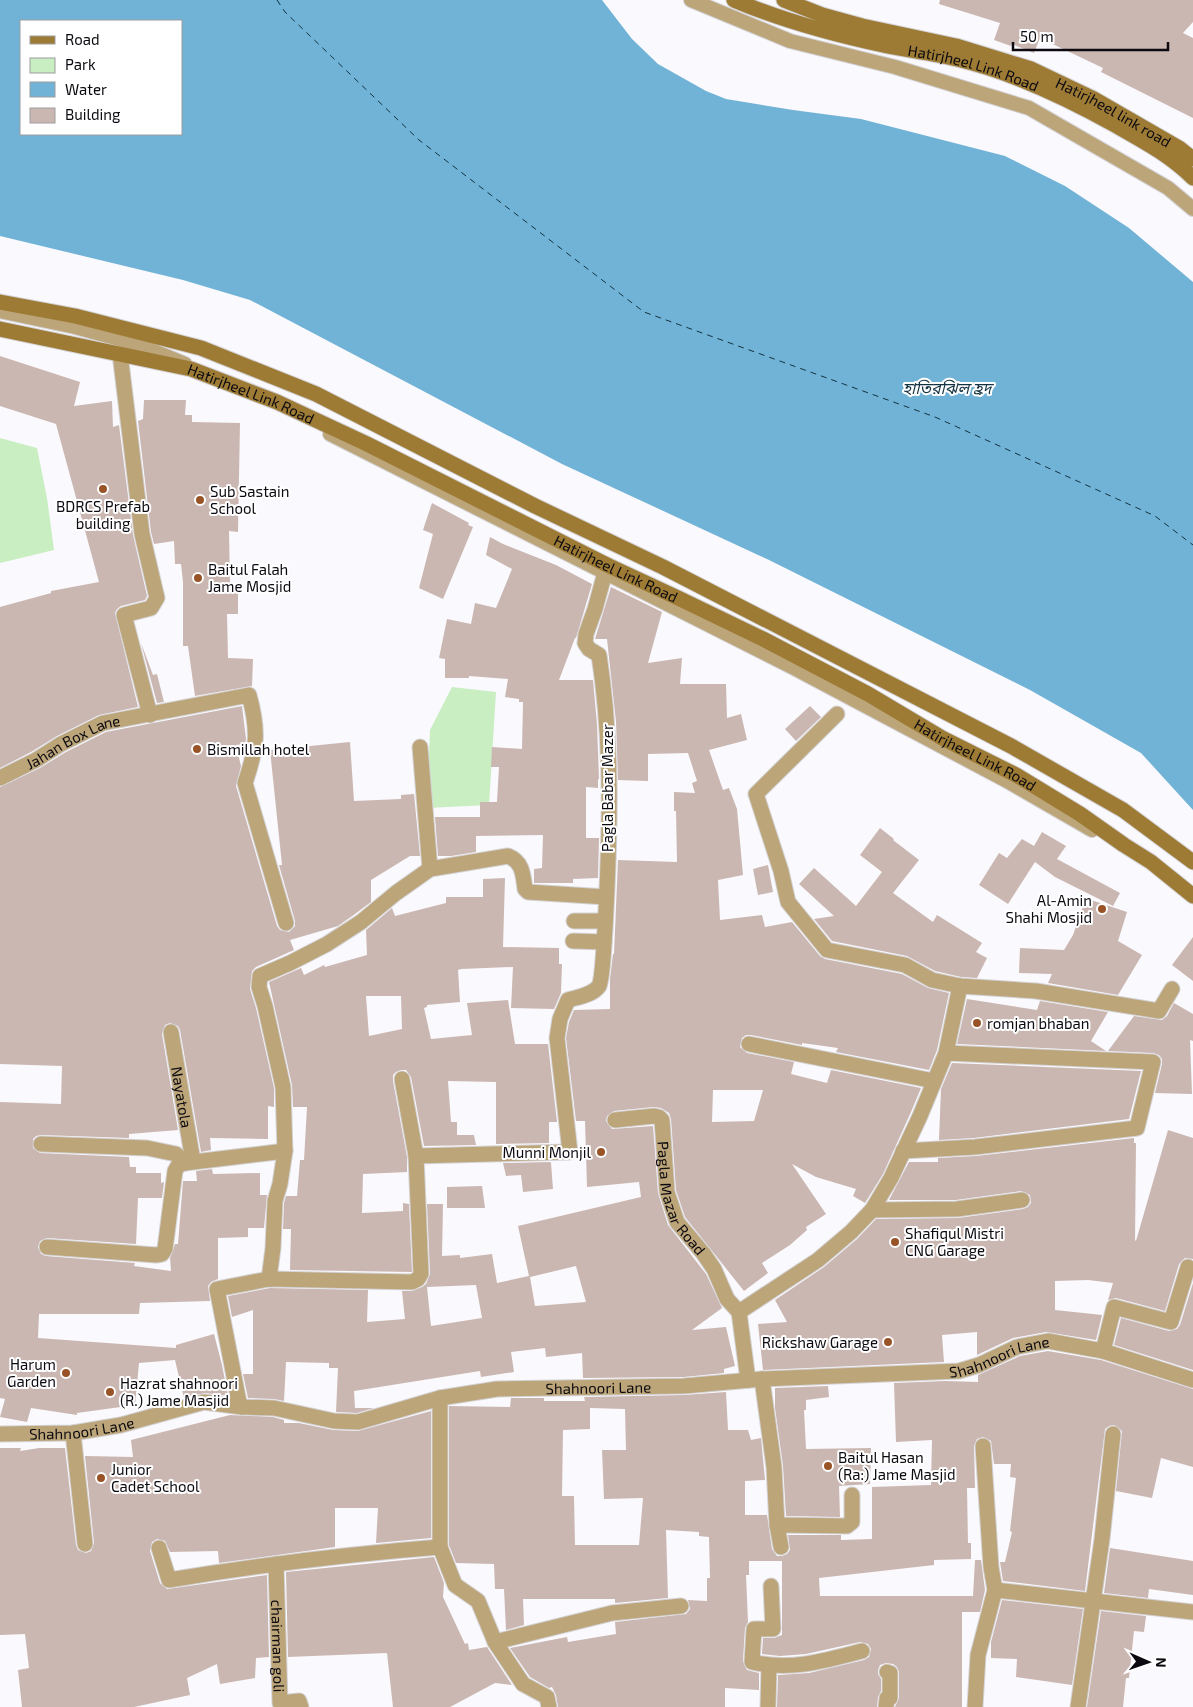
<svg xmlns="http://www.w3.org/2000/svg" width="1193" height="1707" font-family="'Exo 2','Noto Sans Bengali',sans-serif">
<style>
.green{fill:#c8eec2}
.water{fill:#71b3d6;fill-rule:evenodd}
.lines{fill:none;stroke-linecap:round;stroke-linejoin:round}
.ferry{stroke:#143342;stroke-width:1;stroke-dasharray:6 5;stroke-linecap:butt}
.building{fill:#cbb7b1;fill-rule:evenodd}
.pedestrian-casing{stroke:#d4d3d7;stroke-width:16}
.minor-casing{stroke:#d4d3d7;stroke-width:17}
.secondary-casing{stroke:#d4d3d7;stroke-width:17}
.pedestrian{stroke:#bca579;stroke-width:14}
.minor{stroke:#bca579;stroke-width:15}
.secondary{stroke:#9d7b34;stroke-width:15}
.poi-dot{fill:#985327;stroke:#fff;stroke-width:2}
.labels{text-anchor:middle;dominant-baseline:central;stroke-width:4;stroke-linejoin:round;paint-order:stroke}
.street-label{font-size:15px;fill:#0c0a10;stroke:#fff}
.poi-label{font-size:15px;fill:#0c0a10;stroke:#fff;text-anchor:start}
.water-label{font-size:16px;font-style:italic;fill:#143342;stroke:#fff}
</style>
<rect width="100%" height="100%" fill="#faf9fd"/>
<g class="green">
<polygon points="0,438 37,448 47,498 54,550 0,563"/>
<polygon points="452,687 496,692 489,805 427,808 430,730"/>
</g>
<path class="water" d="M0,0H602L632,39L658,64L706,91L726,99L793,110L861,119L1005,156L1065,186L1129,228L1193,282V810L1141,753L1030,690L769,560L562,464L250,300L183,280L0,236ZM21,21H181V134H21Z"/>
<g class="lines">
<polyline class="ferry" points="277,0 285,12 419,140 644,312 935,417 1155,516 1193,545"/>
</g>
<g class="building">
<polygon points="940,0 1193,0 1193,22 1183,33 1193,38 1193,118 1101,72 1103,68 1040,38 1034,53 1012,44 1011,46 994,40 1000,23 939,4"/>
<polygon points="0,356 80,382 74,406 112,401 113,427 119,425 133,535 147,596 145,600 121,606 117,609 115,613 138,707 99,715 57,736 31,752 0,768 0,607 51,593 51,591 99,582 56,424 0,406"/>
<polygon points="144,400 186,400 185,415 192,415 192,422 240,423 238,532 229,531 230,585 238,585 238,614 227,614 228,658 253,659 252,686 195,696 188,646 183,646 183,582 181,564 175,564 174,541 154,544 151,532 138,421 143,419"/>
<polygon points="432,503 469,523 468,525 473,527 443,599 419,588 433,534 423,530"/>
<polygon points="490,537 503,544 556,565 592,584 576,638 575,638 559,680 593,680 597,724 599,779 598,779 598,788 586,787 586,838 599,838 598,878 573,879 573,883 534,883 534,869 542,868 543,835 476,836 476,852 451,856 438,856 435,817 480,817 480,802 497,802 499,767 491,767 492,747 522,749 523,702 519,702 519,699 505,697 508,679 469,676 469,678 445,678 445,659 439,658 447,619 471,624 475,603 496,608 512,569 486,555"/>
<path d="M611,587L662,612L648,663L682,658L680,684H726L727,718L741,714L747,740L709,750L723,790L729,788L737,809L743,875L718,880L720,920L762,915L765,927L792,922L820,956L825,959L902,974L928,988L949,993L937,1050L929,1070L836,1052L838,1048L802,1043V1045L751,1035H746L742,1038L740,1047L747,1053L794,1062L791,1074L827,1083L831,1070L921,1088L911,1112L883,1174L865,1203L853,1196L856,1189L816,1177L792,1164L826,1214L806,1227L807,1230L790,1245L762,1263L768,1273L744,1291L685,1217L676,1190L671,1119L669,1113L661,1108L653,1107L614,1111L607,1116L606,1121L612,1129L653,1126L658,1193L668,1225L706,1274L722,1308L692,1330L726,1327L735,1366L724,1369V1373L684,1377L583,1378L582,1353L546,1357L545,1348L511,1352L514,1372L481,1377L480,1371L354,1391L355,1408H374L357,1413L336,1412L338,1368H329V1363L286,1362L284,1401L274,1399L248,1398L243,1374H253V1310L232,1317L228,1296L270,1288L368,1290L367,1322L405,1319L402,1291H412L422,1287L426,1284L430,1274L427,1204H443L442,1256L460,1255V1258L492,1254L497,1283L529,1276L518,1226L641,1197L639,1182L587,1187L585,1121H576L566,1038L569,1022L574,1010L610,1009V979L613,954H614L618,860L677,862L676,811H674V792L695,793L692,783L697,781L688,753L648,754V781L618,780L616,722L607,639H595ZM713,1090H763L754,1121L712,1122ZM576,1266L586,1302L535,1306L530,1277ZM476,1285L482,1318L431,1326L427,1287Z"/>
<polygon points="141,643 153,675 157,674 164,702 157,703"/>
<polygon points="242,706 246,739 245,744 236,745 241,766 236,786 277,926 280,930 289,932 295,926 295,921 279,865 282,865 270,750 350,742 354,801 401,799 401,795 414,794 420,856 410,856 371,880 371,902 355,914 338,926 290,940 294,950 256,967 252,971 250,989 256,1008 274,1088 274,1107 268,1106 268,1139 210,1138 211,1150 201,1152 180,1030 178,1026 170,1023 165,1025 162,1034 178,1130 129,1134 129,1138 41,1135 36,1136 33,1139 33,1148 40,1153 129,1157 130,1167 136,1167 136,1173 161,1173 161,1183 164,1182 162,1198 138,1198 136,1244 47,1238 40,1241 38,1247 41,1254 46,1256 135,1263 134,1266 171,1271 170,1258 175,1244 178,1244 183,1181 197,1181 196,1171 212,1169 213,1174 260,1173 260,1195 267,1195 264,1228 248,1228 248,1237 218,1238 218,1279 211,1282 208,1286 210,1301 140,1303 139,1314 39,1314 38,1338 176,1348 176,1345 214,1334 222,1365 228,1396 205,1393 184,1398 175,1360 139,1363 135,1405 77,1413 77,1415 31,1408 27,1422 0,1417 5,1399 0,1398 0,1102 61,1104 62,1066 0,1064 0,787 40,768 66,752 106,732"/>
<polygon points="810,706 821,717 796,741 785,729"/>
<polygon points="880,828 894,839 893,840 919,860 893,893 933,922 937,915 982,943 976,952 987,958 977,978 961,977 935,971 907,956 832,941 814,919 834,916 799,884 814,868 856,906 882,872 860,855"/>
<polygon points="1042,832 1066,846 1057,859 1120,893 1113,906 1055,877 1035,862 1008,904 979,885 999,853 1007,858 1022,839 1034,846"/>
<polygon points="768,865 773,892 758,895 753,869"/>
<path d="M505,878L503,947L559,948V964H562L561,993L554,1009L511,1008L513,967L461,969L458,970L460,1002L427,1005V1007L424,1008L431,1039L472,1035L467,1003L508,1000L515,1044H548L557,1122H549V1143L496,1144V1082L448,1081L451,1122H457V1135H474L476,1145L424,1146L411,1077L406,1070H401L396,1072L393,1075V1081L407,1157V1172L363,1174L362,1213L403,1211V1203L409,1204L412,1272L290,1270L291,1229H283L284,1203L286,1196H297L300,1160H304L307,1107H293L292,1085L269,982L301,968L304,975L324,965L325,967L367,955L366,930L392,908L395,916L446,903V897H483V879ZM366,996H401L402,1029L369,1036Z"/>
<polygon points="1088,899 1127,912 1118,941 1142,955 1118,995 1048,983 1052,974 1019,973 1020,948 1064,950 1073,935 1082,909"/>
<polygon points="1193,937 1193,981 1172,965"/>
<polygon points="967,999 1037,1010 1040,1001 1108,1012 1091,1041 1106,1051 957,1044"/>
<polygon points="1174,1003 1193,1014 1193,1041 1190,1040 1192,1094 1155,1093 1162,1064 1162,1059 1159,1055 1153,1053 1108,1051 1134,1016 1162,1020 1167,1016"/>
<polygon points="952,1063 1141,1071 1129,1119 974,1138 939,1140 941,1089"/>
<polygon points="1168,1130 1193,1138 1193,1259 1185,1258 1179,1264 1165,1311 1116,1298 1108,1300 1113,1283 1088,1280 1055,1281 1055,1310 1102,1315 1096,1340 1046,1332 1013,1338 977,1355 977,1332 942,1335 944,1362 763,1370 758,1324 787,1322 775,1300 824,1267 857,1239 876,1219 958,1218 1023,1209 1028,1207 1031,1203 1030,1195 1021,1191 956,1200 889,1200 909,1162 938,1162 938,1158 976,1156 1134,1138 1134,1143 1136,1143 1135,1240 1136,1241"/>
<polygon points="550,1162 551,1163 553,1189 523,1192 521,1175 506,1176 503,1163"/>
<polygon points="482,1186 485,1208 447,1208 447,1187"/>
<polygon points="1193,1283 1193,1370 1114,1345 1121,1318 1169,1331 1177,1329 1180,1325"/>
<path d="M1048,1351L1101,1360L1193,1389V1467L1161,1458L1152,1498L1116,1491L1122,1431L1114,1425L1109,1426L1105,1429L1085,1591L1003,1581L1000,1562H1005L1012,1532L1010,1531L1016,1478L1010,1477L1011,1464H994L991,1441L983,1437L977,1439L974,1446L975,1488H967L968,1543H971V1559L934,1560V1565L819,1578L820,1596H973L975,1560H981L985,1590L980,1612H962V1707H895L899,1698V1672L897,1667L893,1664L886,1663L880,1665L878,1670V1674L881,1679V1691L878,1697L877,1707H777L778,1675L809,1673L864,1660L869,1657L871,1649L868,1644L860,1642L806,1654L780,1656L762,1654L763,1638H774L782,1635V1561H749V1575H746L748,1622L745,1628L743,1661L747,1670L759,1673V1690L725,1688V1707H558L556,1695L552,1687L549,1688L530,1677L510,1648L567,1637L568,1642L616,1634L615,1622L686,1614L690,1609L688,1600L707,1601V1578H710L709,1537L699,1536V1532L666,1530L668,1598L615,1603V1599H523L524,1625L506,1630L504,1589H495L494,1564L456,1563L449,1545V1406L510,1407L511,1398H544V1401H585L584,1397L684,1395L726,1392L728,1430H748L751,1440L761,1438L765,1480L745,1481V1515H767L772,1549L777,1556H782L787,1554L790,1550L788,1535H841V1540L872,1539V1487L931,1485L932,1440L896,1442L894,1383L946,1381L978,1382V1375L1020,1356ZM590,1408L625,1409L626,1450H602L604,1499L643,1498L639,1545H575L574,1496H562L563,1430L590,1429Z"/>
<polygon points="828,1386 829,1397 806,1400 806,1410 804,1410 806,1449 871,1448 870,1484 839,1486 840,1517 786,1516 783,1466 775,1408 775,1388"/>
<polygon points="431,1411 431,1538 376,1543 378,1508 335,1508 335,1547 219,1563 218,1551 170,1552 165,1541 157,1539 152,1542 150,1551 160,1583 167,1589 267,1575 269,1657 256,1658 255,1678 220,1684 217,1664 187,1678 190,1695 134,1707 22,1707 18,1670 29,1668 25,1634 0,1635 0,1448 21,1448 20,1451 39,1448 65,1448 76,1545 78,1550 86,1553 91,1551 94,1543 85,1456 133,1457 131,1440 230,1415 273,1417 284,1420 284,1423 299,1423 333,1430 358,1431"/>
<polygon points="1110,1548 1193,1561 1193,1595 1149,1589 1148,1598 1104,1593"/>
<polygon points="434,1557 444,1583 443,1597 465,1644 468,1643 469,1650 487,1647 512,1685 495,1683 450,1707 393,1707 387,1653 288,1657 286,1572"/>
<polygon points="1002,1600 1083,1609 1072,1685 1016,1677 1017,1659 991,1658 991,1642"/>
<polygon points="1101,1611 1146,1616 1144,1632 1134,1631 1129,1678 1126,1678 1123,1707 1087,1707"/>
</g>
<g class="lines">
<g class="pedestrian-casing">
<g id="pedestrian">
<polyline points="691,0 790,41 895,67 1029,108 1168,188 1193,209"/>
<polyline points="0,311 75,327 137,344 185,364"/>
<polyline points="330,434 794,668 1007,781 1092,830"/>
</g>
</g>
<g class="minor-casing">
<g id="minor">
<polyline points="120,354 142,534 157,598 151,608 124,615 150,715"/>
<polyline points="837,714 756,794 781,871 788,902 827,950 905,965 932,980 960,986 1036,991 1159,1011 1172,989"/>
<polyline points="420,747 430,869"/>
<path id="s1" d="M0,778L36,760L61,744L103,723L249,695C259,731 257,748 245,783L286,923"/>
<polyline points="574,921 605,921"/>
<polyline points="573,941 604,942"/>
<path id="s2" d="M171,1032L193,1161"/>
<polyline points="749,1044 934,1081"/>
<polyline points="402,1079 416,1156"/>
<path id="s3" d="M615,1120L654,1116L659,1117L662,1120L667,1192L677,1222L703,1253L714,1269L727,1299L739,1312"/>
<polyline points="41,1144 147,1148 176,1154 185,1163 285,1151"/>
<polyline points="903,1151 975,1147 1137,1128 1153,1062 946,1053"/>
<polyline points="872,1210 957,1209 1022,1200"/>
<polyline points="47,1247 156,1255 162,1254 165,1249 175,1171 179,1164 185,1163"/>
<path d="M269,1279L273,1248L275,1201L280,1184L285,1151L283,1087L265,1006L259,987L260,976L290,963L327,944L361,922L396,893L430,869L508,856C523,862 523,875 525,889L528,892L606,897"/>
<polyline points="739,1312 818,1260 851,1232 872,1210 891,1178 920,1116 946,1053 960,986"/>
<polyline points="739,1312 748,1380"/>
<polyline points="1103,1351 1114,1307 1171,1322 1188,1267"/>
<polyline points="762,1379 774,1467 777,1525 781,1547"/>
<polyline points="440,1398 440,1547 455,1585 478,1601 495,1642 523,1684 547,1697 549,1707"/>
<path d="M242,1407L239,1402L217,1289L269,1279L412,1282L418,1279L421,1274L416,1156L570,1152L557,1038L560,1019L568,1000C578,997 593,995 599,986C603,978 604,940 605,929C610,838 613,745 599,655L589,649L585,643L586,634L595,609L607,565"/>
<polyline points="73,1433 85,1544"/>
<path id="s4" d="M0,1434L73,1433L121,1425L204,1402L242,1407L274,1408L334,1421L358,1422L440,1398L497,1389L684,1386L762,1379L959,1371L979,1365L1017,1347L1048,1341L1103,1351L1193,1380"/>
<polyline points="777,1525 847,1526 852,1522 852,1495"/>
<path d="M159,1548L169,1580C259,1565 349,1554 440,1547"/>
<path id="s5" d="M276,1564L280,1703L299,1701L301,1707"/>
<path d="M771,1586L773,1629H754L752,1662C790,1671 825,1661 862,1651"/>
<polyline points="995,1590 1193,1612"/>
<polyline points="495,1642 612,1613 681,1606"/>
<polyline points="768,1707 769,1666"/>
<polyline points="886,1707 887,1698 890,1698 890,1673 887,1672"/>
<polyline points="975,1707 978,1655 995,1590 991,1567 983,1446"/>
<polyline points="1078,1707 1102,1539 1113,1434"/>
</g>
</g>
<g class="secondary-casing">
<g id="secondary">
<path id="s6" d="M734,0C781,20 832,34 883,45C907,50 933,53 957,59C1012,72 1065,97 1115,125C1143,141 1170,155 1193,178"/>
<path id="s7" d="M784,0L822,15L862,26L956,46L1031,69L1094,99L1179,148L1193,159"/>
<polyline points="0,302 75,316 201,348 316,394 535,506 663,567 1011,746 1123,810 1193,862"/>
<path id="s8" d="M0,329L191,369L277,402L367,444L607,565L678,598L763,639L868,694L942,738L1016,775L1080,814L1124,845L1151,862L1193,896"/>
</g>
</g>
<use href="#pedestrian" class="pedestrian"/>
<use href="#minor" class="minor"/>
<use href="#secondary" class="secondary"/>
</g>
<g class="poi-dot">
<circle cx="103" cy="489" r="5"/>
<circle cx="200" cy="500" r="5"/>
<circle cx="198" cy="578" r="5"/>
<circle cx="197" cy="749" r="5"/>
<circle cx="1102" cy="909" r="5"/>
<circle cx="977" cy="1023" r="5"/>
<circle cx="601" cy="1152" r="5"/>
<circle cx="895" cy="1242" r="5"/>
<circle cx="888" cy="1342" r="5"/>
<circle cx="66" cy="1373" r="5"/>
<circle cx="110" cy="1392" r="5"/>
<circle cx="828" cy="1466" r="5"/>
<circle cx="101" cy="1478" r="5"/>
</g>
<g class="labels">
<g class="street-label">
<text stroke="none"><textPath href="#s6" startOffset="249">Hatirjheel Link Road</textPath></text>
<text stroke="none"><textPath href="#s7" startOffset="350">Hatirjheel link road</textPath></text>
<text stroke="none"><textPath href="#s8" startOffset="260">Hatirjheel Link Road</textPath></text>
<text stroke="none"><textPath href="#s8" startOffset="665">Hatirjheel Link Road</textPath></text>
<text stroke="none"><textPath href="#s1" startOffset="82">Jahan Box Lane</textPath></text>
<text stroke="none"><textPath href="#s8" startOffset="1070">Hatirjheel Link Road</textPath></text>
<text transform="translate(607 788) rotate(-90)">Pagla Babar Mazer</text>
<text stroke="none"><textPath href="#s2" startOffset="66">Nayatola</textPath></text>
<text stroke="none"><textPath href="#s3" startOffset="131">Pagla Mazar Road</textPath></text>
<text stroke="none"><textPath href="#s4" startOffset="1012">Shahnoori Lane</textPath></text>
<text stroke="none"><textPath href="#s4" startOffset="608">Shahnoori Lane</textPath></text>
<text stroke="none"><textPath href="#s4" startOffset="82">Shahnoori Lane</textPath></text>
<text stroke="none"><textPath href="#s5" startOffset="82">chairman goli</textPath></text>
</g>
<g class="poi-label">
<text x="210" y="491">Sub Sastain<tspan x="210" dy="17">School</tspan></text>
<text x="103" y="506" text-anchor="middle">BDRCS Prefab<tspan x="103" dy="17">building</tspan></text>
<text x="208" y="569">Baitul Falah<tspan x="208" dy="17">Jame Mosjid</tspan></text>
<text x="207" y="749">Bismillah hotel</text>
<text x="1092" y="900" text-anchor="end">Al-Amin<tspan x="1092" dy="17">Shahi Mosjid</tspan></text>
<text x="987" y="1023">romjan bhaban</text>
<text x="591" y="1152" text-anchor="end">Munni Monjil</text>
<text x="905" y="1233">Shafiqul Mistri<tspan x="905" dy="17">CNG Garage</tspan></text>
<text x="878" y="1342" text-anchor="end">Rickshaw Garage</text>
<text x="56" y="1364" text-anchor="end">Harum<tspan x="56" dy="17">Garden</tspan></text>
<text x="120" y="1383">Hazrat shahnoori<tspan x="120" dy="17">(R.) Jame Masjid</tspan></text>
<text x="838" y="1457">Baitul Hasan<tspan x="838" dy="17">(Ra:) Jame Masjid</tspan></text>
<text x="111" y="1469">Junior<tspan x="111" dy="17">Cadet School</tspan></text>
</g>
<g class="water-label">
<text x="947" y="387">হাতিরঝিল হ্রদ</text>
</g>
</g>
<rect x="20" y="20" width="162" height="115" fill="#ffffff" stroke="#9e9d9f"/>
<rect x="30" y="36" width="25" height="8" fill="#9d7b34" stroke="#9e9d9f"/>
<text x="65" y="45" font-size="15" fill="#0c0a10">Road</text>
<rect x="30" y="58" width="25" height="15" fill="#c8eec2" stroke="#9e9d9f"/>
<text x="65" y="70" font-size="15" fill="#0c0a10">Park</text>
<rect x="30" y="82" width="25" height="15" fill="#71b3d6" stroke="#9e9d9f"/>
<text x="65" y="95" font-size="15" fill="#0c0a10">Water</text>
<rect x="30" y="108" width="25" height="15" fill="#cbb7b1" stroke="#9e9d9f"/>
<text x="65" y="120" font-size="15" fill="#0c0a10">Building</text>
<g transform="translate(1148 1662) rotate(92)" stroke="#ffffff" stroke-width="4" paint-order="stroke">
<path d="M0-4L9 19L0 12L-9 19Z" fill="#0c0a10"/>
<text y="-8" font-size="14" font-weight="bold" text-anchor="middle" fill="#0c0a10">N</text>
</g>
<path d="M1013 42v8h155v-8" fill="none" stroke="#0c0a10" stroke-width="2.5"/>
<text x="1020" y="42" font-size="15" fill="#0c0a10" stroke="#ffffff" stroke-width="4" paint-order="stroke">50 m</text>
</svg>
